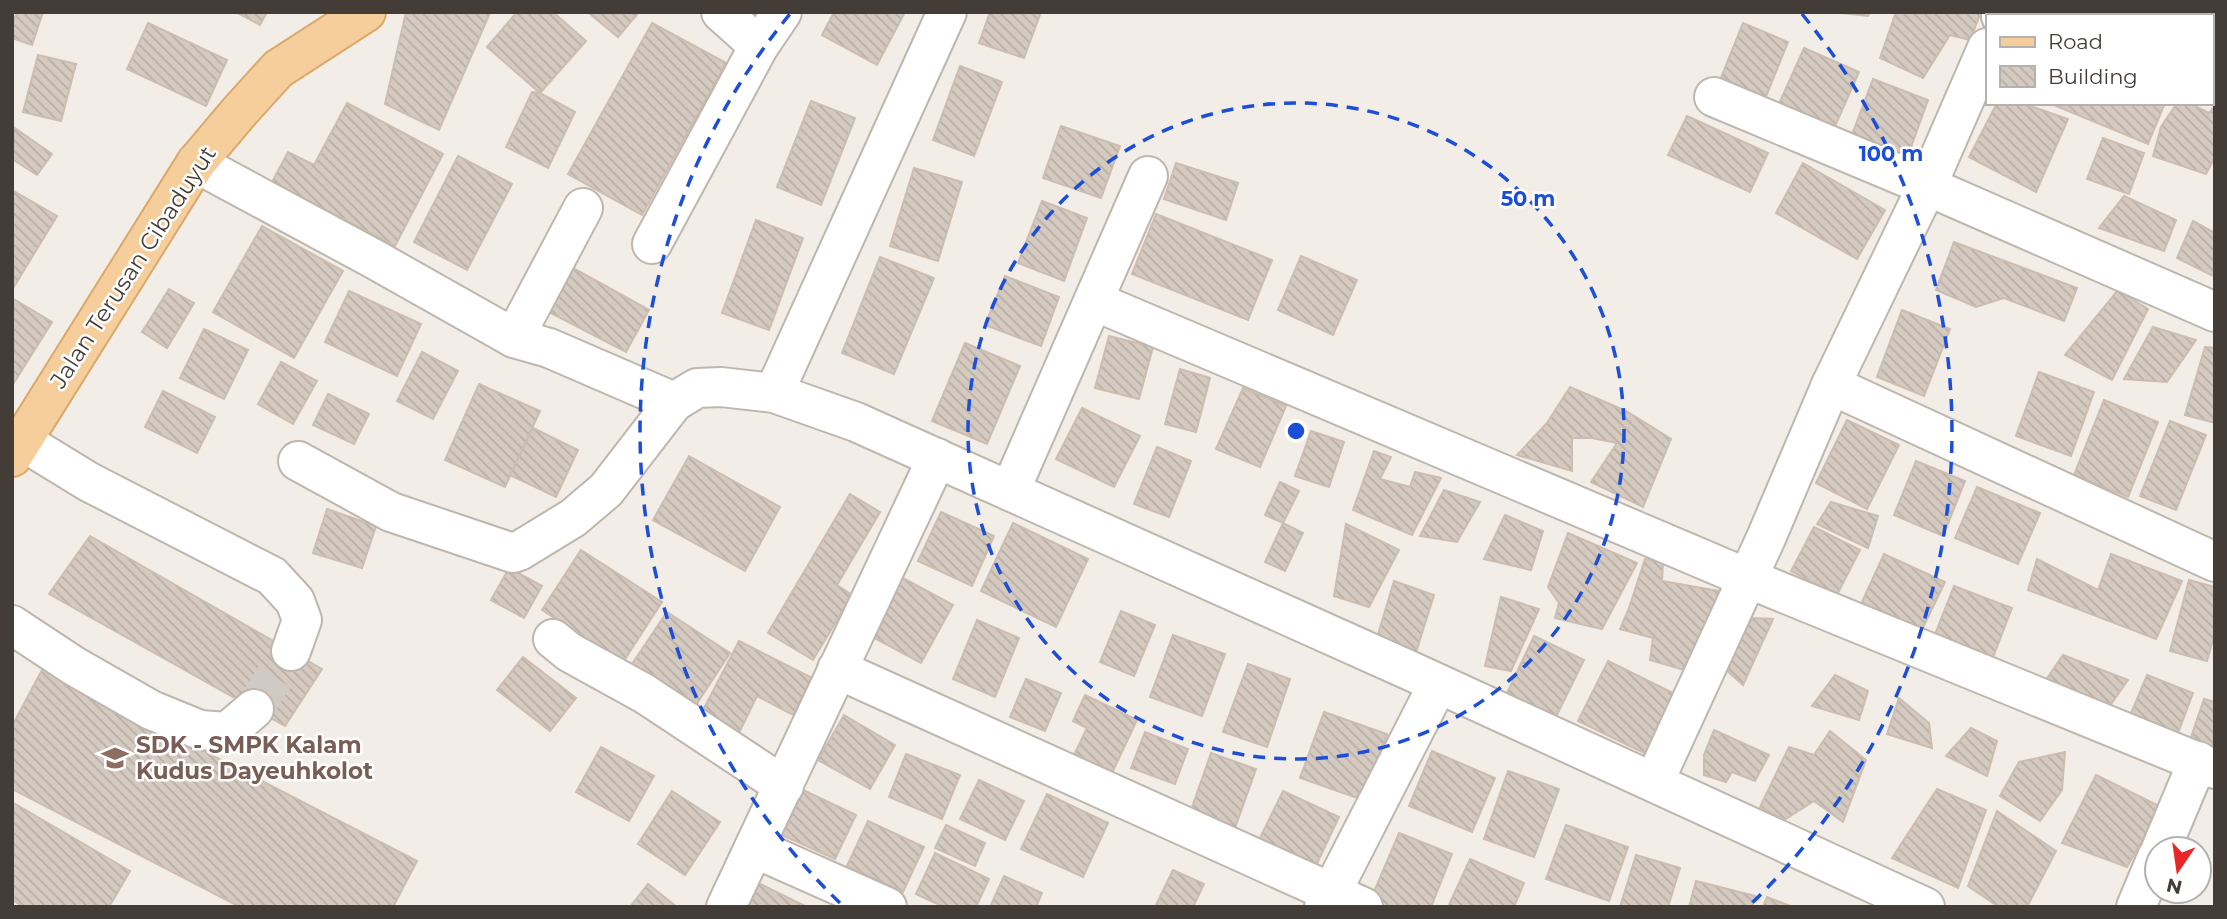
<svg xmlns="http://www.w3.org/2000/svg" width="2227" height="919" font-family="Montserrat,sans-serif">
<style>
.building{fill:url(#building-back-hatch);stroke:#ccbdb0;stroke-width:2}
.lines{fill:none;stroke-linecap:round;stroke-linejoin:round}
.minor-tunnel{stroke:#cfcac3;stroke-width:38;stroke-dasharray:38 19;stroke-linecap:butt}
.minor-casing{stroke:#bfb6ad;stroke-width:42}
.major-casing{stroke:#daa96c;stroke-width:42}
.minor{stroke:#fff;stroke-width:38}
.major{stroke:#f6ce9b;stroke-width:38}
.ring{fill:none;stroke:#1d4ed8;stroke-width:3.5;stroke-dasharray:12 9}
.labels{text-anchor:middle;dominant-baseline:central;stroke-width:5;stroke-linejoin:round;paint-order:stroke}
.street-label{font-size:23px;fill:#443c36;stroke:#fff}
.education-label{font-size:23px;font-weight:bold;fill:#785e54;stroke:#fff;text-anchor:start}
.centre{fill:#1d4ed8;stroke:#fff;stroke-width:3.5}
.ring-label{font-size:21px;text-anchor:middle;font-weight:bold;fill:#1d4ed8;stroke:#fff;stroke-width:5;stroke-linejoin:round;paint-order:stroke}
</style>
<defs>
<pattern id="building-back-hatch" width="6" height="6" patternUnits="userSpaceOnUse" patternTransform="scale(1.75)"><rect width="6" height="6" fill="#d5cac0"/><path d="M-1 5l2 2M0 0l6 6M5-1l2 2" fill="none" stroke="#b8aea6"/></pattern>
</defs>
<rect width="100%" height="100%" fill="#f2ede6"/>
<g class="building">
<polygon points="17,12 43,12 32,45 12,38 12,25"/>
<polygon points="236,12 267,12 260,25"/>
<polygon points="406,12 490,13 439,130 385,104"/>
<polygon points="517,12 553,12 586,41 540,93 487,47"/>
<polygon points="592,12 639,12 618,37 590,14"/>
<polygon points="834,12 905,12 877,65 822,35"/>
<polygon points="990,12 1041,12 1024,58 979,43"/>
<polygon points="1832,12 1870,12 1868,16"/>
<polygon points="1896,12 1981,12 1970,40 1950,35 1923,78 1880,58"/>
<polygon points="148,23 227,60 206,106 127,69"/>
<polygon points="652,23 726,63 642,215 568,174"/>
<polygon points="1743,23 1788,42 1763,104 1718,85"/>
<polygon points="1804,48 1859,72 1833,131 1778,106"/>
<polygon points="38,55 76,64 61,121 23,112"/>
<polygon points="960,66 1002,82 974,156 933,140"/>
<polygon points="1873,79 1928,100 1906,161 1850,140"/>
<polygon points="532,92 540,93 575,112 548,168 506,147"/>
<polygon points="811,101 855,118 821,205 777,187"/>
<polygon points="347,103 443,154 395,246 272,182 288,152 314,165"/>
<polygon points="1997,103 2022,103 2068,119 2036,192 1969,157"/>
<polygon points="2049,103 2165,103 2148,144"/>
<polygon points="2177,103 2189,103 2209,113 2215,106 2215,157 2206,174 2153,156 2161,127"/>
<polygon points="1687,116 1768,153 1750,192 1668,155"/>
<polygon points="12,126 52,154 37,175 12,159"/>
<polygon points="1061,126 1120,146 1101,198 1043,178"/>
<polygon points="2103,138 2144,153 2129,194 2087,179"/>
<polygon points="458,156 512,184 467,270 414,242"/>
<polygon points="1176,163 1238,183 1226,220 1164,199"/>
<polygon points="1803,163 1885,210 1857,259 1776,213"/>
<polygon points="914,168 962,182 938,261 890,246"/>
<polygon points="12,190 57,216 12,290"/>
<polygon points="2124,196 2176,220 2164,251 2099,228"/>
<polygon points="1042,201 1087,218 1064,281 1018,263"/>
<polygon points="1156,214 1272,260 1248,320 1132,274"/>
<polygon points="756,220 803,238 769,330 722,313"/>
<polygon points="2193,221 2215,233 2215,277 2177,258"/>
<polygon points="262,226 343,271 294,358 213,312"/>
<polygon points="1954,242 2077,288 2064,321 2004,298 1976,307 1936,290"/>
<polygon points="1301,256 1357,280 1333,335 1278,310"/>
<polygon points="880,257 934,278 894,374 842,353"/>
<polygon points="573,268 649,310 626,352 549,312"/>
<polygon points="1005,276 1059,297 1041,346 985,325"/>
<polygon points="169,289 194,303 167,348 142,332"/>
<polygon points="2118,290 2148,309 2112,380 2065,355"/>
<polygon points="349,291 421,324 397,376 325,342"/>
<polygon points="12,298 52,322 12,386"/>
<polygon points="1902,310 1950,329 1924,396 1877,377"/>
<polygon points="2153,327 2196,340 2167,382 2124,379"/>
<polygon points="204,329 248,350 224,399 180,378"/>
<polygon points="1109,336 1153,347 1139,399 1095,388"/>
<polygon points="965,343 1020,366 987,444 932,421"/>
<polygon points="2205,347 2215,348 2215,423 2185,415"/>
<polygon points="422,352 458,371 433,419 397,401"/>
<polygon points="281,362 317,381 293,424 258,404"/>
<polygon points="1180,369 1210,378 1196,432 1165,424"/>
<polygon points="2039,372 2094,392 2071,456 2016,436"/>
<polygon points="479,384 540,411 505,487 445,460"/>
<polygon points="1570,387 1626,411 1671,439 1643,507 1591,482 1617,443 1592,438 1572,438 1572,471 1517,455 1547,423"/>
<polygon points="1243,388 1286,406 1260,467 1216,449"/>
<polygon points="163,391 215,417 197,453 145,427"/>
<polygon points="328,394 369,414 354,444 313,425"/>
<polygon points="2104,400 2158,422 2128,497 2074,475"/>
<polygon points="1082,408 1140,436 1114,487 1056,459"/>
<polygon points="1847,420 1899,445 1867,509 1816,483"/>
<polygon points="2170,421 2206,435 2176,510 2140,496"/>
<polygon points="533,428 578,450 556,497 510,475"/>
<polygon points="1311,431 1344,442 1329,487 1295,476"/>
<polygon points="1157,447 1191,461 1169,517 1134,504"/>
<polygon points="1374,451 1391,457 1380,479 1410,487 1415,472 1441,478 1412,535 1353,510"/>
<polygon points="689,456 780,507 745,571 653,520"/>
<polygon points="1916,461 1965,481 1943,536 1894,515"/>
<polygon points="1280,482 1299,491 1283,523 1265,515"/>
<polygon points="1977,487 2040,513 2018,564 1955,538"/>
<polygon points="1444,490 1480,502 1457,542 1420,536"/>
<polygon points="850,494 880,512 837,585 852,595 813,660 768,633"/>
<polygon points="1831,502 1878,516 1868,548 1817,524"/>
<polygon points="327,509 376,526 362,568 313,553"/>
<polygon points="941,512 994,536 972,586 918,561"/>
<polygon points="1505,515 1543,531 1531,570 1484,559"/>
<polygon points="1013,523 1088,559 1056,627 981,591"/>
<polygon points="1283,523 1303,533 1285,571 1265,562"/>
<polygon points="1346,524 1399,550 1369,607 1334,596"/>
<polygon points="1814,527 1860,550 1837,595 1791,571"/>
<polygon points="1568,533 1637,563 1602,629 1555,618 1559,603 1548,587"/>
<polygon points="90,536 322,669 285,726 49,594"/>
<polygon points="581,550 662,602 623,662 542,610"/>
<polygon points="1884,554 1945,582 1921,632 1861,604"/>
<polygon points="2111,554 2182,581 2156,639 2028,590 2037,559 2098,590"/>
<polygon points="1645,559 1663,563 1662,581 1725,592 1688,671 1650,660 1653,638 1620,629 1629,608"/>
<polygon points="509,568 542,586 524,618 491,600"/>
<polygon points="899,576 953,605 921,663 867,634"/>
<polygon points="2189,580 2215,587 2215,633 2207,661 2170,651"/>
<polygon points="1394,581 1434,595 1416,652 1376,641"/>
<polygon points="1954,586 2012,608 1990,665 1932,642"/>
<polygon points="1501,597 1539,609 1511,671 1485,666"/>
<polygon points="1121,611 1155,625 1134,676 1100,662"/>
<polygon points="667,612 730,653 696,705 632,664"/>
<polygon points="1752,618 1773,619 1743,685 1724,668"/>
<polygon points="977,620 1019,638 995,697 953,679"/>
<polygon points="1173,635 1225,654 1202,716 1150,697"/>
<polygon points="1534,636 1584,660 1556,717 1507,693"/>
<polygon points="739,641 812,678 793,715 757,696 740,731 702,712"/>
<polygon points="2063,655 2128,680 2111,704 2041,687"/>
<polygon points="523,657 576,698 550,731 497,690"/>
<polygon points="1608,661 1675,694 1646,754 1578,721"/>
<polygon points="1248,664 1290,679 1267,747 1223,732"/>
<polygon points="43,668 417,861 393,907 240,907 12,789 12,726"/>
<polygon points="1835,675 1868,691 1859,720 1812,706"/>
<polygon points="2147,675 2193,693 2175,741 2127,723"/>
<polygon points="1026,679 1061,693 1045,731 1010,717"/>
<polygon points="1085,695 1137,720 1112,773 1074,755 1087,728 1073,721"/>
<polygon points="1899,698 1929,723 1932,748 1887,734"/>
<polygon points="2204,699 2215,702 2215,759 2187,749"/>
<polygon points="1324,712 1387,734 1363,800 1300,778"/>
<polygon points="844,715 895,745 870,789 818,760"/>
<polygon points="1971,728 1997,741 1987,776 1946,756"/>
<polygon points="1714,730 1769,755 1755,781 1732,772 1726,782 1704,775 1704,755"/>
<polygon points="1830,731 1866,760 1843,822 1814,801 1784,820 1760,807 1789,747 1814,755"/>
<polygon points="1145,732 1188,749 1175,784 1131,768"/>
<polygon points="601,747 654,776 629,821 576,792"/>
<polygon points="1432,751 1495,778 1472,832 1409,806"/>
<polygon points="2065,752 2062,790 2040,821 2000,796 2019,762"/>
<polygon points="1211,753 1256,769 1235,828 1190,813"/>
<polygon points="906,754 960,775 942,819 889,797"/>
<polygon points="1508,771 1559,789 1534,857 1484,839"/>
<polygon points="2096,775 2161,807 2127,867 2062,843"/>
<polygon points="979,780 1024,801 1005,840 960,819"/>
<polygon points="1937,789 1986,810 1958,888 1892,858"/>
<polygon points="803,790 856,815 835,859 782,835"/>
<polygon points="672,791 720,822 685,875 638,844"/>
<polygon points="1283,791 1339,817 1314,870 1257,844"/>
<polygon points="1047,794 1108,823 1083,877 1021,849"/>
<polygon points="12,802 130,871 109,907 24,907 12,900"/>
<polygon points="1997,811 2056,851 2027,907 1999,907 1968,886"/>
<polygon points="868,821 924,847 903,892 847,866"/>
<polygon points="946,825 985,843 975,866 935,848"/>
<polygon points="1566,825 1628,847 1609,901 1546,879"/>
<polygon points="1399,833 1452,854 1431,907 1384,907 1370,901"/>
<polygon points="935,853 989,879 976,907 944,907 916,894"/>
<polygon points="1636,855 1680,868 1668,907 1620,907"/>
<polygon points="1470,859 1524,883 1514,907 1448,907"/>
<polygon points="1173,870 1204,884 1193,907 1155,907"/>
<polygon points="1004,876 1042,893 1036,907 990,907"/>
<polygon points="1696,881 1755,896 1752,907 1689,907"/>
<polygon points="758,883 807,907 747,907"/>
<polygon points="648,884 677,907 630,907"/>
<polygon points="1767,897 1793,907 1763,907"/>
</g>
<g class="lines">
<polyline class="minor-tunnel" points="254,709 291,651"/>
<g class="minor-casing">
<g id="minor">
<polyline points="721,12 759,46"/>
<polyline points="2097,12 2105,16"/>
<polyline points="2001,16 2003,12"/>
<polyline points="2160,16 2161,12"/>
<polyline points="2211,63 2215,65"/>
<polyline points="1714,97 1927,186 2215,312"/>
<polyline points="196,163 374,259 514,338 549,348 674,402 697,388 721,387 774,393 856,422 1413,672 1925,907"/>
<polyline points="652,244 759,46 782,12"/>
<polyline points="1094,301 1747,578 2215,769"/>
<polyline points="514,338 583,208"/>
<polyline points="1831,385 2215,562"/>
<polyline points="774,393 947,12"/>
<polyline points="22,441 89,482 272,576 295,601 302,620 291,651"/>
<polyline points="298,461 391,512 513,553 519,551 573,518 606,490 674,402"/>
<polyline points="1010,491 1148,176"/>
<polyline points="12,625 74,666 151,710 200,730 227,732 254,709"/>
<polyline points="553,639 569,652 645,694 784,786"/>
<polyline points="837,669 1363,907"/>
<polyline points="1654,782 1766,538 1831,385 1927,186 1987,48"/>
<polyline points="754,848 887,907"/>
<polyline points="2161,849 2198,761"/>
<polyline points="726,907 937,458"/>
<polyline points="1324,907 1438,684"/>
<polyline points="2136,907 2157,857"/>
</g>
</g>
<g class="major-casing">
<polyline id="major" points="12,457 196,163 239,112 278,69 366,12"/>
</g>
<use href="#minor" class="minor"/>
<use href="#major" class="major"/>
</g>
<g class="ring">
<circle cx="1296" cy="431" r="328"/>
<path d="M840 903A656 656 0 0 1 790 14M1802 14A656 656 0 0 1 1752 903"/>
</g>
<defs>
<g id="school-bare" transform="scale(2.1)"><path d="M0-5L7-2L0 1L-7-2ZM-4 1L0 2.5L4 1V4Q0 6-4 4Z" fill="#8d6e63" stroke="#fff" stroke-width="2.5" paint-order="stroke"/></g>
</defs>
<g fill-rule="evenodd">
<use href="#school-bare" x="115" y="758"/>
</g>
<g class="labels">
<g class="street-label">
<text transform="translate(133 267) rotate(-57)">Jalan Terusan Cibaduyut</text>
</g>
<g class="education-label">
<text x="136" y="745">SDK - SMPK Kalam<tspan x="136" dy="26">Kudus Dayeuhkolot</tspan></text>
</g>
</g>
<circle cx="1296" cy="431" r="10" class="centre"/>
<g class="ring-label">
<text x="1891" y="161">100 m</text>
<text x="1528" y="206">50 m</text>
</g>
<rect width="2227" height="919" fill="none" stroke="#443c36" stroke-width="28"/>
<rect x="1986" y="14" width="228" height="91" fill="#ffffff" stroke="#b4b1af" stroke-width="2"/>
<rect x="2000" y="37" width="35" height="10" fill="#f6ce9b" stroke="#b4b1af" stroke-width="2"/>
<text x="2048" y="49" font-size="21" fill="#443c36">Road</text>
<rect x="2000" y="66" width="35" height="21" fill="url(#building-back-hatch)" stroke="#b4b1af" stroke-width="2"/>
<text x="2048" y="84" font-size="21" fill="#443c36">Building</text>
<g transform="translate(2178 870) rotate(193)"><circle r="33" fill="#ffffff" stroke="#b4b1af" stroke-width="2"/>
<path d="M0-5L12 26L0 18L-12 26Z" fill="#e92726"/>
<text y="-10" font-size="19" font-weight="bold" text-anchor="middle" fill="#443c36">N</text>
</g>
</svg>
